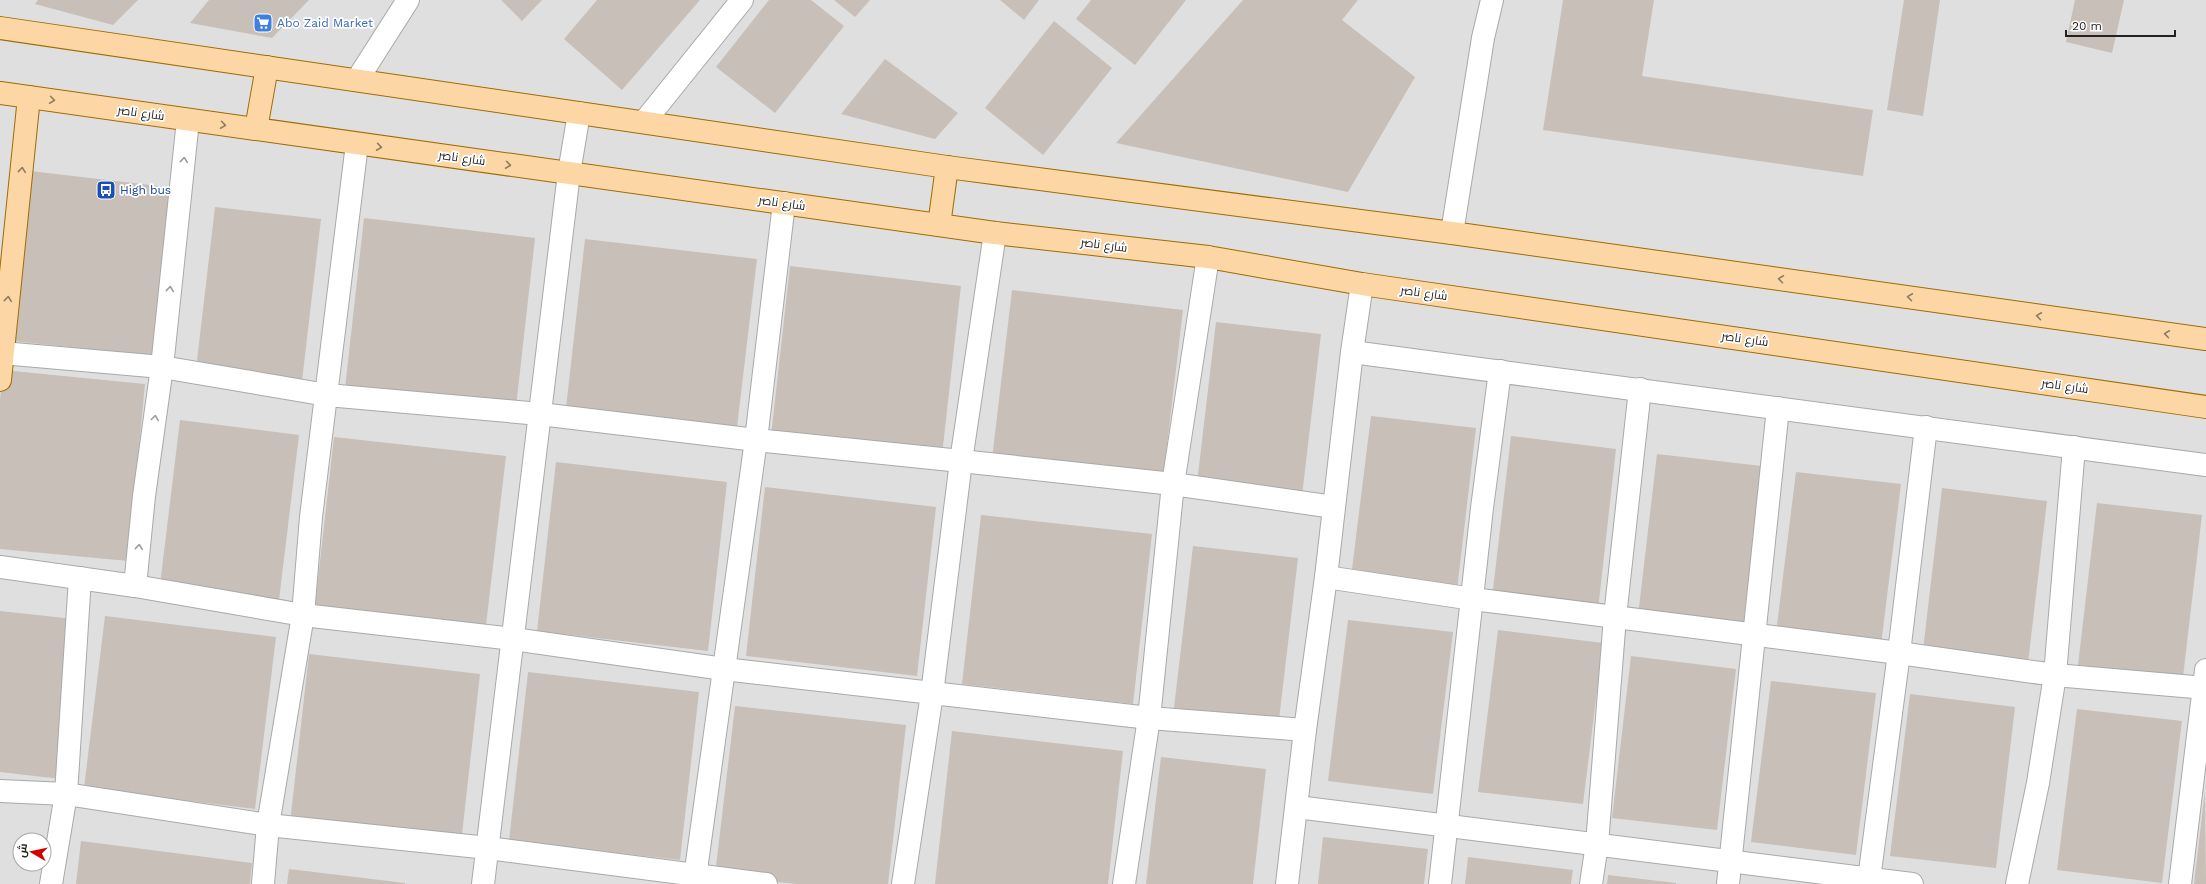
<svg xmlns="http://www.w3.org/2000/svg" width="2206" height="884" font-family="'Work Sans',Cairo,sans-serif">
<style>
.residential{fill:#e0dfdf;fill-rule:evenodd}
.building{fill:#c7bfb8}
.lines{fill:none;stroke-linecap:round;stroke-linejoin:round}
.minor-casing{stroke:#a9a9a9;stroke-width:24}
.primary-casing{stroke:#a06b00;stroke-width:24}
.minor{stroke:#fff;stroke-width:22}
.primary{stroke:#fcd6a4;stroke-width:22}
.oneway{stroke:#8f7c63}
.oneway2{stroke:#9c9c9c}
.labels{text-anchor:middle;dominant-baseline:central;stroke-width:3.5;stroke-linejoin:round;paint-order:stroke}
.shop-label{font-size:12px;fill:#366cbe;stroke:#fff;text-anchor:start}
.street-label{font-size:12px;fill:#222;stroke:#fff}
.transit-label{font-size:12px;fill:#164399;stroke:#fff;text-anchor:start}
</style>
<rect width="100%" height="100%" fill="#f2efe9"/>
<path class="residential" d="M0,0H2206V884H0ZM20,840H44V864H20Z"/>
<g class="building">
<polygon points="38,0 138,0 113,25 35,4"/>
<polygon points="209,0 309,0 272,38 190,23"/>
<polygon points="501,0 542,0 522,21"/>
<polygon points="597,0 700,0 622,90 564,39"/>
<polygon points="769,0 811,0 844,26 775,113 716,67"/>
<polygon points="834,0 870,0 855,17"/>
<polygon points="1000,0 1039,0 1024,20"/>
<polygon points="1091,0 1186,0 1135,65 1076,19"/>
<polygon points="1243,0 1358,0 1342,20 1415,77 1348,192 1116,143"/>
<polygon points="1563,0 1654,0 1642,76 1873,110 1863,176 1543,130"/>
<polygon points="1904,0 1940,0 1923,116 1887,110"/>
<polygon points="2075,0 2124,0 2112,53 2066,42"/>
<polygon points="1054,21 1112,68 1043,155 985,108"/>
<polygon points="885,59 958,113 935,139 841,114"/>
<polygon points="30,171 176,188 156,356 12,341"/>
<polygon points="215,207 321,219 302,381 196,369"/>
<polygon points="364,218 535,238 516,407 345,388"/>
<polygon points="585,239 757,259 737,427 566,408"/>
<polygon points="790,266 961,286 942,455 771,436"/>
<polygon points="1012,290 1183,310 1163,479 992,459"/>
<polygon points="1216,322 1321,334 1302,496 1197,483"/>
<polygon points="3,370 145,384 128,561 0,549 0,400"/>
<polygon points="1371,416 1476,428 1457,590 1351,577"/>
<polygon points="180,420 299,435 279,600 160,585"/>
<polygon points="1511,436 1616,449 1598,610 1492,598"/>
<polygon points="334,437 506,456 486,625 315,606"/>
<polygon points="1657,454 1762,466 1743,628 1638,616"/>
<polygon points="556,462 727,482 708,651 537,631"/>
<polygon points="1796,472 1901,484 1881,645 1776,633"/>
<polygon points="765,487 936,507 917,676 746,656"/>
<polygon points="1942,488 2047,501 2028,663 1923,650"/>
<polygon points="2097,503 2202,515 2183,677 2078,665"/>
<polygon points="981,515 1152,534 1133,704 962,684"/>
<polygon points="1193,546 1298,558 1279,720 1174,708"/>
<polygon points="0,611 74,619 61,779 0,772"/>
<polygon points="105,616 276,637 255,809 84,788"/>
<polygon points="1348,620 1453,632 1433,794 1328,781"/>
<polygon points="1498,630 1603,643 1583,804 1478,792"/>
<polygon points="309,654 480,674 461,843 290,823"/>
<polygon points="1631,656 1736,669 1717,830 1612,818"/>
<polygon points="528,672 699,692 680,860 509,841"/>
<polygon points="1771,681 1876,693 1856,855 1751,842"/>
<polygon points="1910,694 2015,707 1996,868 1890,856"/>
<polygon points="735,706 906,725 888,884 796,884 715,875"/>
<polygon points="2077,709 2182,721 2162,883 2057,870"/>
<polygon points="952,731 1123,751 1108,884 935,884"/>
<polygon points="1161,757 1266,769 1253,884 1146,884"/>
<polygon points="2205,790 2206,884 2194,884"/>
<polygon points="1323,837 1428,849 1424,884 1318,884"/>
<polygon points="81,841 252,863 250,884 76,884"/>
<polygon points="1468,857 1573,870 1571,884 1465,884"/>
<polygon points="289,869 405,883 405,884 287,884"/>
<polygon points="1608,875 1676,883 1676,884 1607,884"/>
</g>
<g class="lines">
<g class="minor-casing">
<g id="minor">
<polyline points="357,80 408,0"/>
<polyline points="644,122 742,0"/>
<polyline points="1452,233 1483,38 1492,0"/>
<polyline points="1352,352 2206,465"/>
<polyline points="2,353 162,367 327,395 540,414 756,440 961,461 1173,484 1334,507"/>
<polyline points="0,567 135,586 303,615 513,639 724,669 1149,718 1305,730"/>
<polyline points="1326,577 1473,599 1899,653 2055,675 2206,688"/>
<polyline points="135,586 144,496 162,367 188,120"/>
<polyline points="0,791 66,794 268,825 488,848 766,884"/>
<polyline points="1297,807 1912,884"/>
<polyline points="1869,879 1899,653 1926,427"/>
<polyline points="51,884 66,794 80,578"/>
<polyline points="263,884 268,825 303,615 311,517 357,144"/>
<polyline points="483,884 569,173 579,113"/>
<polyline points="694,884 756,440 784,203"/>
<polyline points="903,884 932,694 961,461 995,233"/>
<polyline points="1124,884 1149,718 1173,484 1208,257"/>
<polyline points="1287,884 1305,730 1326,577 1352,352 1362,284"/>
<polyline points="1440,884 1482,508 1500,371"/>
<polyline points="1591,884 1597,844 1615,617 1640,389"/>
<polyline points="1728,884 1778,408"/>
<polyline points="2017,884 2038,783 2055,675 2074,447"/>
<polyline points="2180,884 2206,670"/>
</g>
</g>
<g class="primary-casing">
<g id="primary">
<polyline points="0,28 947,167 1452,233 2206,339"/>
<polyline points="0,93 995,233 1208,257 1362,284 2206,407"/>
<polyline points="256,129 267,67"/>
<polyline points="939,225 947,167"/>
<polyline points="0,380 29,97"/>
</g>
</g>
<use href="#minor" class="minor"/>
<use href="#primary" class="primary"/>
</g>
<defs><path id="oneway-chevron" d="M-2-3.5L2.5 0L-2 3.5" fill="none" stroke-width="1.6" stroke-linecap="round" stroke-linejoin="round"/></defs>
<g class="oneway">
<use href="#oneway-chevron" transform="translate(52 100) rotate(8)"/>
<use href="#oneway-chevron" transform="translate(223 125) rotate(8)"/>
<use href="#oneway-chevron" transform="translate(379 147) rotate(8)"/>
<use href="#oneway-chevron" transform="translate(508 165) rotate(8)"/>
<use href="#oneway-chevron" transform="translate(22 170) rotate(-84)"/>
<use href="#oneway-chevron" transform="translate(1781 279) rotate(-172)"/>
<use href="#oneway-chevron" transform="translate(1910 297) rotate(-172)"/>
<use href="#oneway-chevron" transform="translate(8 299) rotate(-84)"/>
<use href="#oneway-chevron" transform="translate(2039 316) rotate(-172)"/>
<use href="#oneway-chevron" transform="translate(2167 334) rotate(-172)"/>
</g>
<g class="oneway2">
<use href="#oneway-chevron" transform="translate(184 160) rotate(-84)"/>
<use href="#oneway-chevron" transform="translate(170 289) rotate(-84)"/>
<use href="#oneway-chevron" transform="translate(155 418) rotate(-82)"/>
<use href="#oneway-chevron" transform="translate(139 547) rotate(-84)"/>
</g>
<defs>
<g id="supermarket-square" transform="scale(1)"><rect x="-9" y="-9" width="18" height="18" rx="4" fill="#3f7fe0" stroke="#fff"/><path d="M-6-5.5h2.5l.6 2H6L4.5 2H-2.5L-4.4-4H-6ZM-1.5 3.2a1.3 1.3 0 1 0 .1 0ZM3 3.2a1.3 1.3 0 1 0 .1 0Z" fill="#fff"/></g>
<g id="bus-square" transform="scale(1)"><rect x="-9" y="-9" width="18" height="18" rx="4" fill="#1a4fb4" stroke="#fff"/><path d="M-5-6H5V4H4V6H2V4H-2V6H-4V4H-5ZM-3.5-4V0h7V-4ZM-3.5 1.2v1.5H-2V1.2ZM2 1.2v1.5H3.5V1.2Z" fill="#fff"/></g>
</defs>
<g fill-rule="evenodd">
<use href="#supermarket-square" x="263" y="23"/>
<use href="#bus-square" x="106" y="190"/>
</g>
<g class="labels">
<g class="shop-label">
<text x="277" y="23">Abo Zaid Market</text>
</g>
<g class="street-label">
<text transform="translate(141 113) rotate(8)">شارع ناصر</text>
<text transform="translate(462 158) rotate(8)">شارع ناصر</text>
<text transform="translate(782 203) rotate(8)">شارع ناصر</text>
<text transform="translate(1104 245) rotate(7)">شارع ناصر</text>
<text transform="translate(1424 293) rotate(8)">شارع ناصر</text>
<text transform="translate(1745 339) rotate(8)">شارع ناصر</text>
<text transform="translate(2065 386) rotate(8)">شارع ناصر</text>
</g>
<g class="transit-label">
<text x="120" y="190">High bus</text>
</g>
</g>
<g transform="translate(32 852) rotate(279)"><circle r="19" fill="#ffffff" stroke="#a7a7a7"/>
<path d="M0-3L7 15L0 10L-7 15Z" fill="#d40000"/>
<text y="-6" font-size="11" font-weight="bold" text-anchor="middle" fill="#222222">ش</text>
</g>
<path d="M2066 30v6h109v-6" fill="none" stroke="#222222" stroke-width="2"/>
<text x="2072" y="30" font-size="12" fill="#222222" stroke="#ffffff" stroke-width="3" paint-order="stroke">20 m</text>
</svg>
